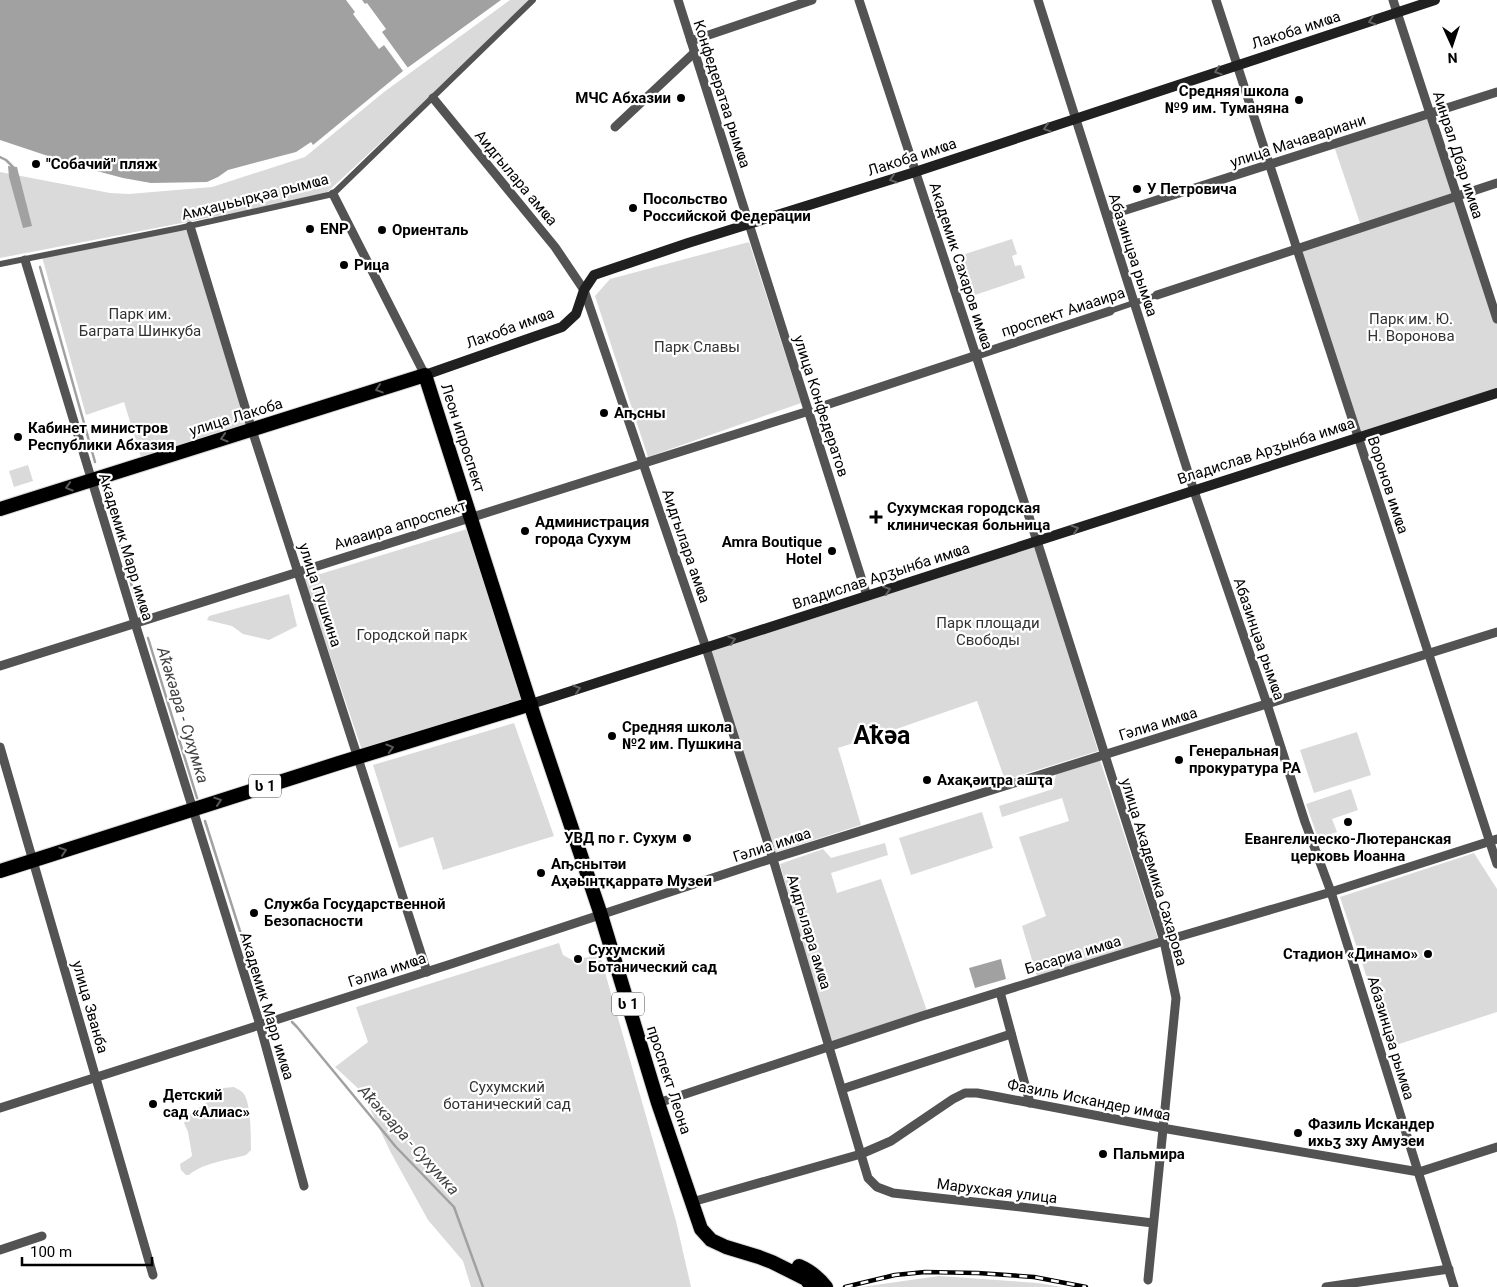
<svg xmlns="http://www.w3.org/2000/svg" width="1497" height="1287" font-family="Roboto,'Noto Sans Georgian',sans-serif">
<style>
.green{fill:#dadada}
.water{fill:#a1a1a1}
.pier{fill:#fff}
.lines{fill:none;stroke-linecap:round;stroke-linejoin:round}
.stream{stroke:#a1a1a1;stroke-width:2.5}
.trunk-casing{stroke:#dbdbdb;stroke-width:16}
.pedestrian{stroke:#535353;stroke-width:6}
.minor{stroke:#535353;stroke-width:9}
.secondary{stroke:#202020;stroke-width:10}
.trunk{stroke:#000;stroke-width:14}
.rail-casing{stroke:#000;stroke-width:4.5}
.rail{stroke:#fff;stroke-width:2.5;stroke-dasharray:8;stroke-linecap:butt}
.oneway{stroke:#636363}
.oneway2{stroke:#595959}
.poi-dot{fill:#000;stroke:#fff;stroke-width:2}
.labels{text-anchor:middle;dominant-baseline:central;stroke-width:4.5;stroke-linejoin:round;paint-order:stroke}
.shield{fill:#fff;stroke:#4c4c4c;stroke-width:1}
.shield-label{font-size:14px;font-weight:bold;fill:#000}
.street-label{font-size:15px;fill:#000;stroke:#fff}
.poi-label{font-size:15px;font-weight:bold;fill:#000;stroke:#fff;text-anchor:start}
.park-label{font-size:15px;fill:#313131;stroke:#fff}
.water-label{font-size:16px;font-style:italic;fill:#424242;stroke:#fff}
.town-label{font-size:25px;font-weight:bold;fill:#000;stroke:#fff}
</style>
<rect width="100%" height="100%" fill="#fff"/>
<g class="green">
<polygon points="510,0 534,0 323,196 0,258 0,172 110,193 129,194 212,187 305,157 384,92"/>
<polygon points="1427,117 1452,194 1360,223 1334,146"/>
<polygon points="1457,196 1497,319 1497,393 1359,437 1297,249"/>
<polygon points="190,226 252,430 143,464 124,402 86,415 42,257"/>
<polygon points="1012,239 1017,254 1012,256 1015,266 1021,265 1025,278 975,295 962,255"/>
<polygon points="749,242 801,403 648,457 595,296 610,279"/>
<polygon points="28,465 33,481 14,487 9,471"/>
<polygon points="467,529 522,699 362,750 304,579"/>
<polygon points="1034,544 1098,751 1005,780 977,701 882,734 838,748 861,825 776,852 710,650"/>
<polygon points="289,594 297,626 269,640 243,634 232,626 207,620 209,616"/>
<polygon points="514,723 554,836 443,870 433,837 399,848 373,765"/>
<polygon points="1357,732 1371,775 1314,793 1300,750"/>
<polygon points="1100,760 1158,939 1037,977 1022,926 1046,916 1019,837 1069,821 1062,798 1002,817 999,806 1053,789 1056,774"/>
<polygon points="1351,789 1358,810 1332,819 1337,832 1318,838 1306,804"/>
<polygon points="982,812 993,848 911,875 899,838"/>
<polygon points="885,843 888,855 831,873 837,893 881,879 927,1011 830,1044 780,864 823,849 831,858"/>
<polygon points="1474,853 1497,889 1497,1012 1390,1047 1340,897"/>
<polygon points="559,943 563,955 572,960 600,955 676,1221 691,1287 471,1287 463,1261 428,1220 390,1151 362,1092 335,1067 368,1042 356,1007"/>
<path d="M234,1087C237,1089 241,1090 244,1094C251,1104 251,1137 251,1150L246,1155C229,1160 202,1163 189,1175H186L181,1170L180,1164L191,1157L192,1155L188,1132L184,1123L189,1114L214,1098L217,1091L223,1088Z"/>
<polygon points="939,1276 1038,1283 1062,1287 861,1287"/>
</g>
<g class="water">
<polygon points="0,0 501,0 403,71 313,145 311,142 296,152 228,170 218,177 207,182 151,183 123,178 78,166 0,140"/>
<polygon points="8,166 17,167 32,226 23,228 9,177"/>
<polygon points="1001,959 1006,979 975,988 969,968"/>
</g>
<polygon class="pier" points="346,0 362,0 365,4 367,3 386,29 382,32 408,68 403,71 384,45 379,49 353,14 355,12"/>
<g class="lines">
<g class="stream">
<polyline points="0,157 6,160 13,167"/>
<polyline points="40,267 95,462"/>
<polyline points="104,491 138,607"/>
<polyline points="148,638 197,798"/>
<polyline points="205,821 260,994"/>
<polyline points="292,1022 297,1027 396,1147 454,1207 483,1287"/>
</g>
<g class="trunk-casing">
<g id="trunk">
<polyline points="0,509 425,375 535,719 601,915 658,1103 701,1229 711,1240 726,1247 759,1257 772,1262 806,1279 812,1287"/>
<polyline points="0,871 339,763 531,704"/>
<path d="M799,1266C811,1271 818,1277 826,1287"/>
</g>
</g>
<g class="pedestrian">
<polyline points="0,264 180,228 333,194 533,0"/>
<polyline points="1110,311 1157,295"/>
</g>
<g class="minor">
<polyline points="678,0 867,596"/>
<polyline points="859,0 1037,541 1164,941 1176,998 1148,1280"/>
<polyline points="1038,0 1194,491 1267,704 1305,822 1331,892 1454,1287"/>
<polyline points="1216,0 1497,864"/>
<polyline points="1393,0 1497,319"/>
<polyline points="691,41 812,0"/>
<polyline points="433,98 555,247 584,290 706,648 773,859 868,1178 877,1187 893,1193 1021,1207 1153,1223"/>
<polyline points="615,127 695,52"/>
<polyline points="333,194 425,375"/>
<polyline points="1107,216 1497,92"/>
<polyline points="190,226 252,430 427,972"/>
<polyline points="25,260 135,623 260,1025 304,1186"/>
<polyline points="1157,295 1497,183"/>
<polyline points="820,407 1110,311"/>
<polyline points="0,666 809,411"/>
<polyline points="0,747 153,1275"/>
<polyline points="1000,992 1030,1103"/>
<polyline points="842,1089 1011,1034"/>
<polyline points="658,1103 922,1016 1164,941 1331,892 1497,839"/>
<polyline points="0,1108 451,964 758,863 1497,632"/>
<polyline points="692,1202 861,1154 891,1141 953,1099 965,1093 977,1093 994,1096 1162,1128 1419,1172 1497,1147"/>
<polyline points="0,1250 42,1236"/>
<polyline points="1326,1287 1449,1269"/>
</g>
<g class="secondary">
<polyline points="425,375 562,327 576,314 584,290 594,275 688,243 915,172 1435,0"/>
<polyline points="531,704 1497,393"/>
</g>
<use href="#trunk" class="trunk"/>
<g class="rail-casing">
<polyline id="rail" points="845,1287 895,1275 925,1272 978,1273 1034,1277 1086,1287"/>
</g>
<use href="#rail" class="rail"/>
</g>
<defs><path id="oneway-chevron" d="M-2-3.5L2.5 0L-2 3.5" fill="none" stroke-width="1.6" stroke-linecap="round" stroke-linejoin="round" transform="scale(1.25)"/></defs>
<g class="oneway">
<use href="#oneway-chevron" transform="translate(1372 21) rotate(161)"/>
<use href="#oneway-chevron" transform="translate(1218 71) rotate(162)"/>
<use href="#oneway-chevron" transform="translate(1047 128) rotate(162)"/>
<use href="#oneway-chevron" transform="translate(893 179) rotate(162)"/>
<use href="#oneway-chevron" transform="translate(1075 529) rotate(-18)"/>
<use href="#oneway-chevron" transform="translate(887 590) rotate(-18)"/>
<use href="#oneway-chevron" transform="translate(732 640) rotate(-18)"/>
<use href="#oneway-chevron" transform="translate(577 689) rotate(-18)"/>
</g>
<g class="oneway2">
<use href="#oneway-chevron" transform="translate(379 389) rotate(162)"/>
<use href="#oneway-chevron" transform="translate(224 438) rotate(163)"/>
<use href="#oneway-chevron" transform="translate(69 487) rotate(163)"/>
<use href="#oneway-chevron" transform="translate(390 748) rotate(-17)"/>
<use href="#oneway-chevron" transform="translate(218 801) rotate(-18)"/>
<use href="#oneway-chevron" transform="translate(63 851) rotate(-18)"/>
</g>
<g class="poi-dot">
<circle cx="681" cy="98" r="5"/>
<circle cx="1299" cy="100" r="5"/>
<circle cx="36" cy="164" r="5"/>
<circle cx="1137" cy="189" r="5"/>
<circle cx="633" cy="208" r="5"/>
<circle cx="310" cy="229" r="5"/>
<circle cx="382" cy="230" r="5"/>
<circle cx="344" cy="265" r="5"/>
<circle cx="604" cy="413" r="5"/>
<circle cx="18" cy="437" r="5"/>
<path d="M873.5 509.5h5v5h5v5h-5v5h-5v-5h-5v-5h5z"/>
<circle cx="525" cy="531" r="5"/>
<circle cx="832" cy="551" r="5"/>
<circle cx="612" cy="736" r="5"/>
<circle cx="1179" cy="760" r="5"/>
<circle cx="927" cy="780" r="5"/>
<circle cx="1348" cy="822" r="5"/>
<circle cx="687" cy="838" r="5"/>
<circle cx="541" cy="873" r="5"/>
<circle cx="254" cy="913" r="5"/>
<circle cx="1428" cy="954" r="5"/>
<circle cx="578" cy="959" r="5"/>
<circle cx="153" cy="1104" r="5"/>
<circle cx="1298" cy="1133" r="5"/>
<circle cx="1103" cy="1154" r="5"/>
</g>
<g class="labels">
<g class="shield">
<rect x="249" y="774.5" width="32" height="23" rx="4"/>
<rect x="612" y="992.5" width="32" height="23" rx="4"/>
</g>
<g class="shield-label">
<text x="265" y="786">ს 1</text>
<text x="628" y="1004">ს 1</text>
</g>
<g class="street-label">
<text transform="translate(1296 30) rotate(-18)">Лакоба имҩа</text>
<text transform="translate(722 94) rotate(72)">Конфедератаа рымҩа</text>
<text transform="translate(1298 141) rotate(-18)">улица Мачавариани</text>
<text transform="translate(1458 155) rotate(72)">Аинрал Дбар имҩа</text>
<text transform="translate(912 157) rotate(-18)">Лакоба имҩа</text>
<text transform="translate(516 178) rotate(50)">Аидгылара амҩа</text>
<text transform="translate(255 197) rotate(-14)">Амҳаџьырқәа рымҩа</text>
<text transform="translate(1133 255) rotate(72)">Абазинцәа рымҩа</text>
<text transform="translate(961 266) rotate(72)">Академик Сахаров имҩа</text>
<text transform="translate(1063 312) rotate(-18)">проспект Аиааира</text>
<text transform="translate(510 328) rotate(-20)">Лакоба имҩа</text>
<text transform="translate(821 406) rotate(72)">улица Конфедератов</text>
<text transform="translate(236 417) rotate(-17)">улица Лакоба</text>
<text transform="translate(463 438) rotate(72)">Леон ипроспект</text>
<text transform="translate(1266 451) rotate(-18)">Владислав Арӡынба имҩа</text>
<text transform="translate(1388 485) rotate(72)">Воронов имҩа</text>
<text transform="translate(400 525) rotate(-17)">Аиааира апроспект</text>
<text transform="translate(686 546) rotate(71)">Аидгылара амҩа</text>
<text transform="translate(126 547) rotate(73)">Академик Марр имҩа</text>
<text transform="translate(881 576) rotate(-18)">Владислав Арӡынба имҩа</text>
<text transform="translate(320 595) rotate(72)">улица Пушкина</text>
<text transform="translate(1259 639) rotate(71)">Абазинцәа рымҩа</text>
<text transform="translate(1158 724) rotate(-17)">Гәлиа имҩа</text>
<text transform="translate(772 845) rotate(-18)">Гәлиа имҩа</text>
<text transform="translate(1154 872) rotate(73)">улица Академика Сахарова</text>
<text transform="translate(809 932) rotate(73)">Аидгылара амҩа</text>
<text transform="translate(1073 955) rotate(-17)">Басариа имҩа</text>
<text transform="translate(387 970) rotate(-18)">Гәлиа имҩа</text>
<text transform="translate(267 1006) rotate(73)">Академик Марр имҩа</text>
<text transform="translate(90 1007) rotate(74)">улица Званба</text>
<text transform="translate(1391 1038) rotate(73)">Абазинцәа рымҩа</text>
<text transform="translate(669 1080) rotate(72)">проспект Леона</text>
<text transform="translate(1089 1100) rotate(11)">Фазиль Искандер имҩа</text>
<text transform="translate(997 1191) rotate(7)">Марухская улица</text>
</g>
<g class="poi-label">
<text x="1289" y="91" text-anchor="end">Средняя школа<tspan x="1289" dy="17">№9 им. Туманяна</tspan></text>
<text x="671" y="98" text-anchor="end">МЧС Абхазии</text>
<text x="46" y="164">"Собачий" пляж</text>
<text x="1147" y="189">У Петровича</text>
<text x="643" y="199">Посольство<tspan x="643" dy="17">Российской Федерации</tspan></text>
<text x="320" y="229">ENP</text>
<text x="392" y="230">Ориенталь</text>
<text x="354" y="265">Рица</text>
<text x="614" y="413">Аҧсны</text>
<text x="28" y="428">Кабинет министров<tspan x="28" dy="17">Республики Абхазия</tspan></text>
<text x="887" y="508">Сухумская городская<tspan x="887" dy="17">клиническая больница</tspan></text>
<text x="535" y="522">Администрация<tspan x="535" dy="17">города Сухум</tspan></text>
<text x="822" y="542" text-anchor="end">Amra Boutique<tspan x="822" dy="17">Hotel</tspan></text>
<text x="622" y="727">Средняя школа<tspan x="622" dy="17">№2 им. Пушкина</tspan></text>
<text x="1189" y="751">Генеральная<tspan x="1189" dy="17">прокуратура РА</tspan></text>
<text x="937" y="780">Ахақәиҭра ашҭа</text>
<text x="677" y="838" text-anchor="end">УВД по г. Сухум</text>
<text x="1348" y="839" text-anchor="middle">Евангелическо-Лютеранская<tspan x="1348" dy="17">церковь Иоанна</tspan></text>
<text x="551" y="864">Аҧснытәи<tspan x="551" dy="17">Аҳәынҭқарратә Музеи</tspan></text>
<text x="264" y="904">Служба Государственной<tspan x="264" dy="17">Безопасности</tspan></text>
<text x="588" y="950">Сухумский<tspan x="588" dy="17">Ботанический сад</tspan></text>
<text x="1418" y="954" text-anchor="end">Cтадион «Динамо»</text>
<text x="163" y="1095">Детский<tspan x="163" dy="17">сад «Алиас»</tspan></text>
<text x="1308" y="1124">Фазиль Искандер<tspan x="1308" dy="17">ихьӡ зху Амузеи</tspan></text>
<text x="1113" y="1154">Пальмира</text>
</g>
<g class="park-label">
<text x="140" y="314">Парк им.<tspan x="140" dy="17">Баграта Шинкуба</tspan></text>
<text x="1411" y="319">Парк им. Ю.<tspan x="1411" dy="17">Н. Воронова</tspan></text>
<text x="697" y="347">Парк Славы</text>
<text x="988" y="623">Парк площади<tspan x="988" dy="17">Свободы</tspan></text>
<text x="412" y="635">Городской парк</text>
<text x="507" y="1087">Сухумский<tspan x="507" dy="17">ботанический сад</tspan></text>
</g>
<g class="water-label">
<text transform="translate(183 715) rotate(73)">Аҟәкәара - Сухумка</text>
<text transform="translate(409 1140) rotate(48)">Аҟәкәара - Сухумка</text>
</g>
<g class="town-label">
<text x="882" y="735">Аҟəа</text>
</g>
</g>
<g transform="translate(1452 45) rotate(177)" stroke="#ffffff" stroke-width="4" paint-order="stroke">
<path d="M0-4L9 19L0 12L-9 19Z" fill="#000000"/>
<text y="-8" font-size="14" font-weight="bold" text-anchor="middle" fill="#000000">N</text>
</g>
<path d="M22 1257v8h130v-8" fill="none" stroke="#000000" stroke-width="2.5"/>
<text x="30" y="1257" font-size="15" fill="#000000" stroke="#ffffff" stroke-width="4" paint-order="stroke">100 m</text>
</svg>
